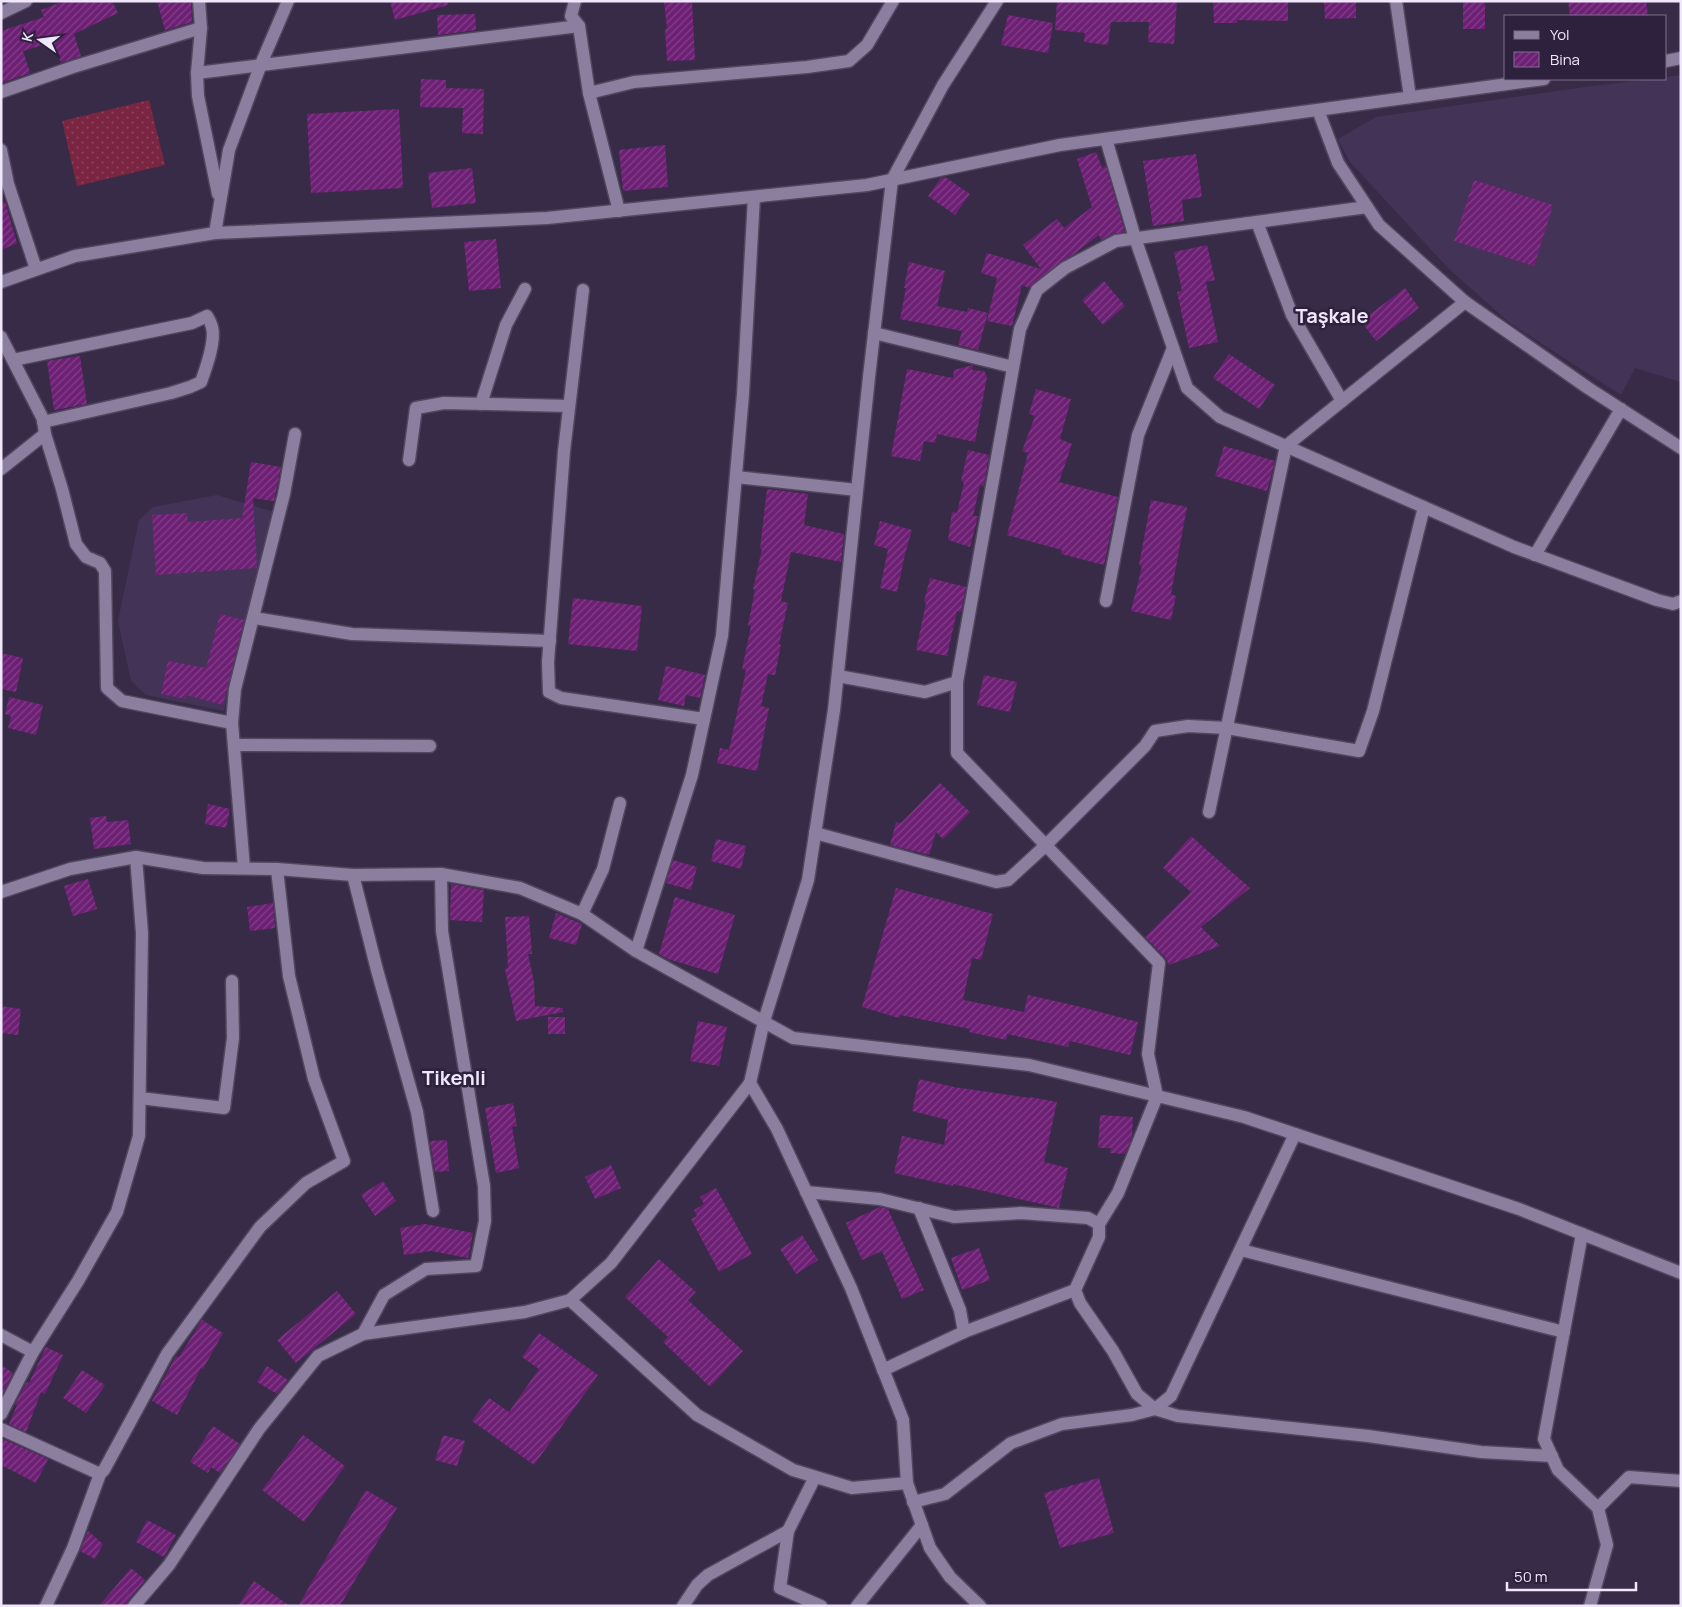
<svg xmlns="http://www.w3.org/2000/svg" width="1682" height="1607" font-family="Manrope,sans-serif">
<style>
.built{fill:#433457}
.garden{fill:url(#garden-dots)}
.building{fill:url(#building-hatch)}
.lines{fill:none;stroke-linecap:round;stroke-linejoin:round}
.minor-casing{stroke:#51465e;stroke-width:15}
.minor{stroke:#8c7e9f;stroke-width:12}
.labels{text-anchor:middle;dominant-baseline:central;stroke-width:5;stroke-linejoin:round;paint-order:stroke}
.district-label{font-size:20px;font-weight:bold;fill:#efe8fa;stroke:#2e213d}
</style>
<defs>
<pattern id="garden-dots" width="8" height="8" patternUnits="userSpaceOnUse" patternTransform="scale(1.25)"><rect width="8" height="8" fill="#7a2541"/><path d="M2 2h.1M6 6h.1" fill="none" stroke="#8d455d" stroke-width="1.8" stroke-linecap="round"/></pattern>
<pattern id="building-hatch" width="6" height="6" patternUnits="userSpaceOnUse" patternTransform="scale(1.25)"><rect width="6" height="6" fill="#6d1f74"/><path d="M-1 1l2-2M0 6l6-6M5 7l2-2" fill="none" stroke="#824089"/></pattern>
</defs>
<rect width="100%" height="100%" fill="#382b48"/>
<g class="built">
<polygon points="1681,75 1681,382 1635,368 1621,395 1510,323 1449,269 1350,162 1338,139 1376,117 1585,87 1651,79 1666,79 1666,77"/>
<polygon points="217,495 274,512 224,711 146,695 131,681 118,621 139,520 153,507"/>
</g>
<polygon class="garden" points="149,100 165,165 77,186 62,121"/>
<g class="building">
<polygon points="64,1 112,1 118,13 74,34 81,56 61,63 53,42 23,51 30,73 1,83 1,31 44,17 41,10"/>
<polygon points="157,1 191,1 192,22 165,30"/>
<polygon points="390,1 447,1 448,5 395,20"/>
<polygon points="664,1 692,1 695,60 667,61 665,29 667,29"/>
<polygon points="1057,1 1177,1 1174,44 1148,42 1149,22 1111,22 1108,45 1084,42 1085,33 1055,30"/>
<polygon points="1213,1 1288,1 1288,21 1237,20 1237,23 1214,23"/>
<polygon points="1324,1 1356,1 1356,18 1325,19"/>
<rect x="1463" y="1" width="22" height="28"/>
<polygon points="1568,1 1646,1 1648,16 1570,16"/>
<polygon points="475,14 476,30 438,35 437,15"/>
<polygon points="1008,15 1053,23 1048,53 1001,45"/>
<polygon points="421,79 446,80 446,88 484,89 483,134 462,133 463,108 420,107"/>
<polygon points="399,109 403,188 311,193 307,114"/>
<polygon points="665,145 668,187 623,191 619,150"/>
<polygon points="1096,152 1102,168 1106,166 1125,232 1112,234 1101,240 1099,235 1074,254 1060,262 1029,288 1022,285 1012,326 987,321 997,278 981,273 987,253 1041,269 1023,245 1057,219 1064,228 1092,207 1077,159"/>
<polygon points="1196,154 1202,197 1182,200 1184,221 1153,226 1143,161"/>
<polygon points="472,168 476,203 432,208 428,173"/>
<polygon points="945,177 970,194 955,215 928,196 941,178"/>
<polygon points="1474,180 1553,205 1534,266 1454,241"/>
<polygon points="1,202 5,202 17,243 1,250"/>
<polygon points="496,239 501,288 469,291 464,242"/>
<polygon points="1207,245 1215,280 1206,282 1218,342 1189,348 1177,292 1182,291 1174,252"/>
<polygon points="909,262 945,271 937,306 967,312 968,308 988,313 978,350 958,345 962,331 900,319 906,288 904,288"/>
<polygon points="1104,281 1125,306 1103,325 1082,300"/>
<polygon points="1405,288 1419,308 1376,341 1361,321"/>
<polygon points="1229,354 1275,385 1259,409 1213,378"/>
<polygon points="80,356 87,404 54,410 47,361"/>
<polygon points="973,365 972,370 984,371 987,377 975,442 937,434 935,443 924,441 920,461 891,456 907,369 953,378 954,370"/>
<polygon points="1036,389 1071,399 1060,439 1072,444 1059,482 1118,497 1104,565 1061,554 1062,550 1007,535 1028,453 1022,451 1035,416 1029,414"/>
<polygon points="1224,446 1275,461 1267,491 1215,476"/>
<polygon points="968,450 989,455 984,486 980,485 973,516 978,516 970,547 948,540 952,512 957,513 964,482 961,481"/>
<polygon points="251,462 281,467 274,501 253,498 257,568 156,575 152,515 187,513 188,522 242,518"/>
<polygon points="767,489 808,494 804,525 844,534 841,562 791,552 781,601 788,603 779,644 781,645 775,675 768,674 761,706 769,708 757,771 717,763 720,748 729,750 746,670 742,669 751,626 748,625 755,590 753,589 762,549 760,549"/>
<polygon points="1151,500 1187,507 1171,594 1176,596 1171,620 1131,611 1142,566 1139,565"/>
<polygon points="880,521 912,530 905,554 897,592 880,588 888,549 874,545"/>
<polygon points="930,578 966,587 961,612 957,611 947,656 916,650 926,603 924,602"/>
<polygon points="573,598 642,606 637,651 568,644"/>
<polygon points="220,614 244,620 223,705 186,695 186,699 161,694 168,661 206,668"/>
<polygon points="1,653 23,658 16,692 1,689"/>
<polygon points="666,666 705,675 700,698 686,695 684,706 658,700"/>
<polygon points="984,675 1017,682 1010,712 977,705"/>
<polygon points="9,697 43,705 36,735 8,728 11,716 5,714"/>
<polygon points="940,783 970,812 943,839 936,832 929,855 890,845 896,822 901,823"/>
<polygon points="208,804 230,809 226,828 205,824"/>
<polygon points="106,816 107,822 128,820 131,844 94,849 90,818"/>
<polygon points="1191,836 1250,888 1201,927 1220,946 1169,965 1165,957 1145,937 1191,892 1163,868"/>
<polygon points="716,839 746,846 741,869 711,861"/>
<polygon points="673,860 697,867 691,890 666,883"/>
<polygon points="88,879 97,909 73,916 64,886"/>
<polygon points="451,884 484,890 482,922 450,920"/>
<polygon points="896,888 993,914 981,960 972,958 963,1000 1024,1012 1028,995 1077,1006 1138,1022 1130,1055 1070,1041 1068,1047 1007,1034 1006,1040 969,1032 970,1029 900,1015 899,1018 862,1007"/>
<polygon points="675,897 735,915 718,974 668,959 659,954"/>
<polygon points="273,903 275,928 250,931 247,907"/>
<polygon points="556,913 582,924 576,945 549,938"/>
<polygon points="529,916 532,954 528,954 534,982 535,1006 563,1008 563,1012 516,1021 505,969 508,968 505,917"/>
<polygon points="1,1006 21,1009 18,1035 1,1033"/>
<rect x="548" y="1017" width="17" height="17"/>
<polygon points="698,1021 727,1027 719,1066 690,1061"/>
<polygon points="919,1079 954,1087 1030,1098 1030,1097 1057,1102 1044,1162 1068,1168 1059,1208 953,1184 953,1186 894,1173 902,1136 944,1145 948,1120 912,1111"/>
<polygon points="513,1103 517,1126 512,1127 519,1168 496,1173 485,1108"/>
<polygon points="1100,1115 1133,1117 1132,1137 1125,1154 1110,1153 1111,1148 1098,1148"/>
<polygon points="447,1140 449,1171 435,1172 430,1141"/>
<polygon points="611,1165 621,1188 595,1199 585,1177"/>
<polygon points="383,1181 396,1201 375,1216 361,1195"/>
<polygon points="716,1188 752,1254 719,1272 691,1219 697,1216 694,1210 704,1204 700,1197"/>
<polygon points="880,1207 888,1209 924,1290 902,1299 882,1251 862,1260 846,1223"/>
<polygon points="425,1224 473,1233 468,1258 431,1251 404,1255 400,1228"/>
<polygon points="802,1235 818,1260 796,1274 780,1249"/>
<polygon points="979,1248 990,1280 962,1290 951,1258"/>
<polygon points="659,1259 696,1292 688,1300 743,1351 710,1387 663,1342 668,1337 625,1297"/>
<polygon points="337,1291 356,1314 296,1363 277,1340"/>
<polygon points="202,1320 223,1333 203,1369 201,1368 177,1415 152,1401 176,1356 179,1357"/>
<polygon points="539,1333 598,1375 534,1465 472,1421 489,1398 509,1412 539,1369 522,1357"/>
<polygon points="46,1347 63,1355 45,1394 41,1392 26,1432 9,1424 17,1405 15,1404 27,1382 29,1383"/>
<polygon points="1,1365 13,1373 2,1395 1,1395"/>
<polygon points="267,1366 288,1380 277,1394 257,1382"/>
<polygon points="82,1370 105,1385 86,1413 63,1398"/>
<polygon points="213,1426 240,1444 220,1473 211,1467 208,1473 190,1462"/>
<polygon points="303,1435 345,1466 304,1522 262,1490"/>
<polygon points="443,1435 465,1441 457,1466 435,1460"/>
<polygon points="3,1439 48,1459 36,1483 1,1465 1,1444"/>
<polygon points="1099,1478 1114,1533 1060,1548 1044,1493"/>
<polygon points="366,1490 397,1508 340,1606 298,1606"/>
<polygon points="147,1520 176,1535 164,1557 136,1542"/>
<polygon points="88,1531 103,1544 95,1559 80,1551"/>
<polygon points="131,1568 145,1580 128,1601 126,1606 99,1606"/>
<polygon points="254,1581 290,1606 238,1606"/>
</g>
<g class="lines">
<g class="minor-casing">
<g id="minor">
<polyline points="199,1 201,28 197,73 198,96 218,194"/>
<polyline points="575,1 571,16 579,26"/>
<polyline points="1396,1 1410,97"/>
<polyline points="1,13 26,1"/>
<polyline points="1666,61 1681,58"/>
<polyline points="197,73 579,26 589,93 619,211"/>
<polyline points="1,92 73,67 201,28"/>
<polyline points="589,93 634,82 807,67 849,61 867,45 893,1"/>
<polyline points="1318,110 1338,163 1379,225 1465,302 1588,388 1681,448"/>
<polyline points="1106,139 1135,238 1187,388 1220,417 1514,547 1657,600 1673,604 1681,601"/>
<polyline points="1,150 8,184 36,269"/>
<polyline points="1257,222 1292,315 1342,401"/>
<polyline points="215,233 229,150 261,64 288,1"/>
<polyline points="1,282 75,256 215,233 547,218 867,185 1060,145 1544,79"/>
<polyline points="583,290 564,451 548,662 549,692 561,698 704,719"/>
<polyline points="874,333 1013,367"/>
<polyline points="1,337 43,419 45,434 62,489 76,544 86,557 100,563 105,571 107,688 122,701 232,723"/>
<path d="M13,360L192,323L207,316C209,319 211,323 212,327C216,341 206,368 201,382L190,387L171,393L43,422"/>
<polyline points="481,404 506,325 525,289"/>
<polyline points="409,460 416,408 444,403 569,406"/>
<polyline points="1,469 45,434"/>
<polyline points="736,477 857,490"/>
<polyline points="1535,555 1621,409"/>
<polyline points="1106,601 1138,435 1173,348"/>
<polyline points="254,618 352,634 550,641"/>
<polyline points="838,676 925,692 957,682 1020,329 1037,290 1065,268 1116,241 1367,207"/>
<polyline points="957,682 957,753 1159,963 1148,1054 1157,1096 1118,1193 1099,1224 1099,1237 1075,1290 1080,1303 1113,1351 1137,1394 1155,1409 1178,1416 1368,1436 1481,1452 1552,1456"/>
<polyline points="234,745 430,746"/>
<polyline points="1209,812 1286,446 1465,302"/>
<polyline points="815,833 996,882 1008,880 1045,846 1145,746 1155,731 1188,726 1227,728 1359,751 1373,711 1424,507"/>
<polyline points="244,868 232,723 235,689 284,494 295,434"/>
<polyline points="353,875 377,970 417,1112 433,1211"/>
<polyline points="1,892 70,869 136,857 203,868 277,869 353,875 441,874 520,888 582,914 636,951 793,1038 1029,1065 1244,1117 1519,1209 1681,1273"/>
<polyline points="582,914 603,869 620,803"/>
<polyline points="636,951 692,775 722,636 743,394 754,197"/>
<polyline points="750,1083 777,1129 851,1288 903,1420 907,1483 930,1548 950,1577 980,1606"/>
<polyline points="140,1098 224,1108 233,1038 232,981"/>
<polyline points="806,1192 880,1199 954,1217 1021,1213 1088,1218 1099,1224"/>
<polyline points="919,1208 960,1310 964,1332"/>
<polyline points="1582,1234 1544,1439 1558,1470 1598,1508 1607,1545 1590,1606"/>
<polyline points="1241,1250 1564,1332"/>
<polyline points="570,1300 697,1415 793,1470 852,1488 907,1483"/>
<polyline points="363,1334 384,1295 426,1269 476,1266 485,1221 484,1186 442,931 441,874"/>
<polyline points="1,1335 33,1352"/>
<polyline points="883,1370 964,1332 1075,1290"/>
<polyline points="1,1414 33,1352 78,1281 117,1212 139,1136 142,933 136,857"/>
<polyline points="1,1429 100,1474"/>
<polyline points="815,1477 788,1531 780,1588 821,1606"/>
<polyline points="913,1502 945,1494 1011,1443 1062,1424 1132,1415 1155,1409 1171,1396 1295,1134"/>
<polyline points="1598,1508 1629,1477 1681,1481"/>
<polyline points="46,1606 73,1548 100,1474 104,1470 167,1354 260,1227 306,1183 344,1161 314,1079 289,976 277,869"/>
<polyline points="134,1606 169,1565 259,1429 318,1356 363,1334 525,1312 570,1300 611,1263 750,1083 764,1021 808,880 834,710 869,377 892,180 943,85 997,1"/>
<polyline points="683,1606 697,1585 708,1575 788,1531"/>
<polyline points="857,1606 922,1525"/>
</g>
</g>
<use href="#minor" class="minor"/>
</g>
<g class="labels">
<g class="district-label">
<text x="1332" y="315">Taşkale</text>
<text x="454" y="1077">Tikenli</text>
</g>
</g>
<rect width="1682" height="1607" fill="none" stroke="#efe8fa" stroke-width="5"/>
<rect x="1504" y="15" width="162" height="65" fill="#2e213d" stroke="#7b7189"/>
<rect x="1514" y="31" width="25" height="8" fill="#8c7e9f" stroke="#7b7189"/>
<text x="1550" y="40" font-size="15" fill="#efe8fa">Yol</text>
<rect x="1514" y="52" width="25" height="15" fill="url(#building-hatch)" stroke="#7b7189"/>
<text x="1550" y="65" font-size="15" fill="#efe8fa">Bina</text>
<g transform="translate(40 40) rotate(284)" stroke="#2e213d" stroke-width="4" paint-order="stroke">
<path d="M0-4L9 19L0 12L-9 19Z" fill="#efe8fa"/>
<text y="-8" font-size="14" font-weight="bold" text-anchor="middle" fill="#efe8fa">K</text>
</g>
<path d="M1507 1582v8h129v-8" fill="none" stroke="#efe8fa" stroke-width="2.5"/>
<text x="1514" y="1582" font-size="15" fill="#efe8fa" stroke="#2e213d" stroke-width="4" paint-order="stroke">50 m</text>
</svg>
